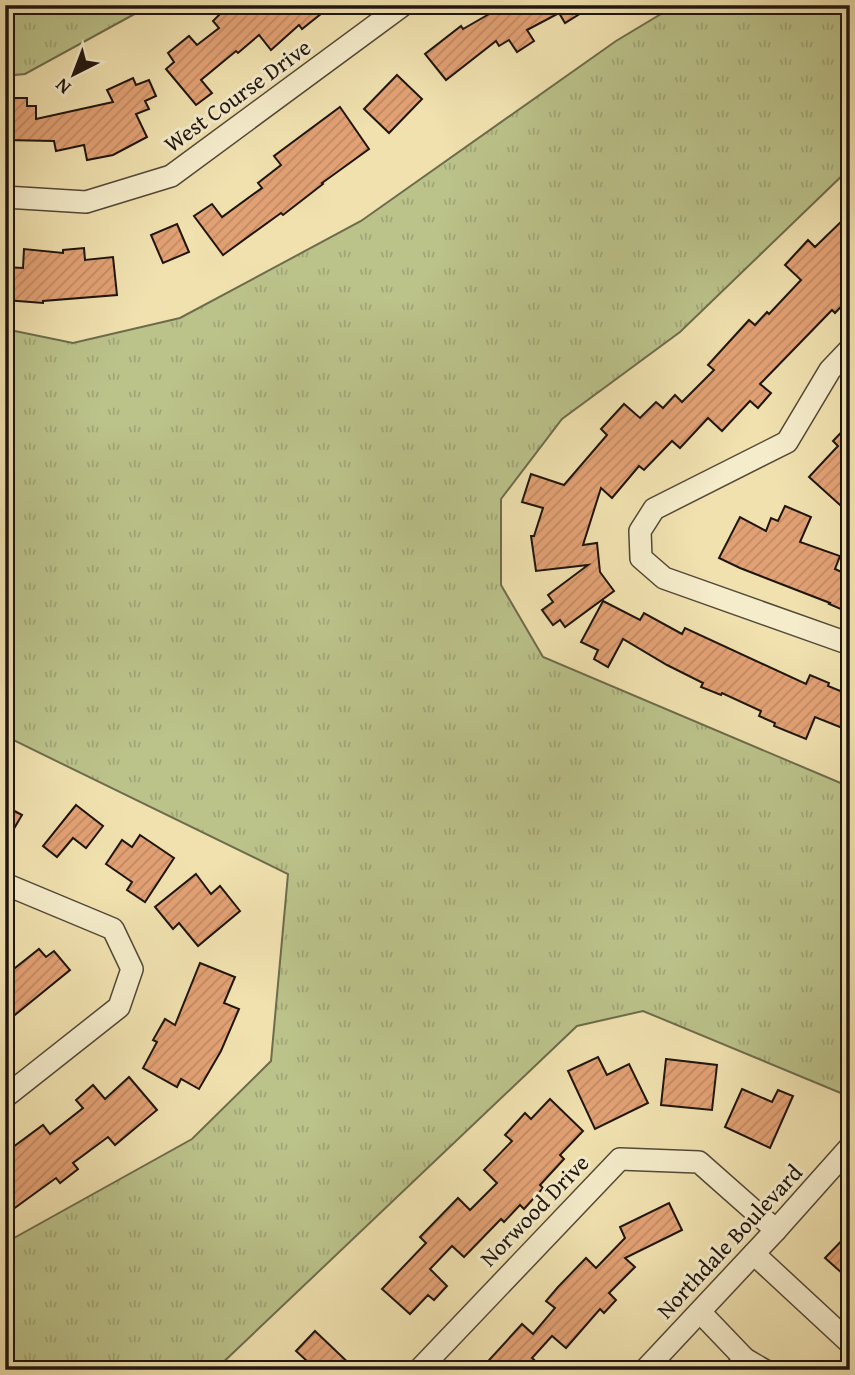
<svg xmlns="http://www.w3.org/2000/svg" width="855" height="1375" font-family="'Gentium Book Plus',serif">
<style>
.grass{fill:url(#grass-tufts);stroke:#6d6c4c;stroke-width:2}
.building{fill:url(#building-hatch);stroke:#1f150f;stroke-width:2}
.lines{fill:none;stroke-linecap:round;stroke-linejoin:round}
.minor-casing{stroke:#534837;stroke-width:24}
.minor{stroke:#f5eccb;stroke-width:21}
.labels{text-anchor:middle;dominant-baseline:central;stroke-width:6;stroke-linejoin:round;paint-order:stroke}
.street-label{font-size:23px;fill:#1f150f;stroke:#f5eccb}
</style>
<defs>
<pattern id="grass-tufts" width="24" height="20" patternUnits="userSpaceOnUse" patternTransform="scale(1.75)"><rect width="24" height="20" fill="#bbc28a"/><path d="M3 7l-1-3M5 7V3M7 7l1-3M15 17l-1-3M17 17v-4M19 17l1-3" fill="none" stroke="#a0a676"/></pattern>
<pattern id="building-hatch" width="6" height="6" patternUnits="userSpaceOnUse" patternTransform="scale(1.75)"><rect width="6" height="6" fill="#e2a174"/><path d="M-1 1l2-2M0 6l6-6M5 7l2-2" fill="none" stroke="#c18a63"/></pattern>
</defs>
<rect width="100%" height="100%" fill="#f0e1af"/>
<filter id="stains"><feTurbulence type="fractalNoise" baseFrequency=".00286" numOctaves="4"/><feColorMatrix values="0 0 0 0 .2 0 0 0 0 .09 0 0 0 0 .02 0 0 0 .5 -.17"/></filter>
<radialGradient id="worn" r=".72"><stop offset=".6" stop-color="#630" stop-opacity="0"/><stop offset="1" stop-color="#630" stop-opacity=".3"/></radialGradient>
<g class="grass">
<polygon points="5,5 151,5 25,74 5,76"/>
<polygon points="676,5 850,5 850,168 680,332 562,419 501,499 501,585 543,657 850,787 850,1094 848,1096 643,1011 577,1026 215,1370 5,1370 5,1243 192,1139 271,1061 288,874 5,736 5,329 73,343 180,318 361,221 616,41"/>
</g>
<g class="building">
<polygon points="229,5 315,5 322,13 302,29 299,25 271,50 259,35 238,53 236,51 201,80 212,93 196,105 166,69 174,62 168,53 189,36 197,45 219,28 213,21"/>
<polygon points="505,5 594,5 565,23 559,13 527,30 534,41 517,52 509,40 499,46 496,41 446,80 425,54 461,26 463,29"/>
<polygon points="397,75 422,99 389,133 364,109"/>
<polygon points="133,78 136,85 149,80 156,96 145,101 149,109 136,114 147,137 113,155 87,160 84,145 56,151 54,141 5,140 5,98 27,98 27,106 36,106 36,119 113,102 107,90"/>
<polygon points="340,107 369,149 322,183 323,184 283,215 281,213 223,255 194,216 212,204 222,217 262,188 258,183 281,165 274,156"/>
<polygon points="850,213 850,297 835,313 832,310 760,384 771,393 758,408 750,401 722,431 708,418 680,448 672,441 644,470 639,466 612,498 601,488 583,545 597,543 600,572 614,591 565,627 560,620 553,625 542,610 553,602 548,595 588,565 536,571 531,536 534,536 543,508 522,502 531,474 564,485 607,435 601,429 624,404 640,418 656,402 663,408 675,395 682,402 714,370 708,365 749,320 755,325 767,312 769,314 801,280 785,265 808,240 815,247"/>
<polygon points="177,224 189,252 163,263 151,235"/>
<polygon points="84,248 85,260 113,257 117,295 43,301 43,303 5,300 5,267 23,268 24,249 63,253 63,250"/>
<polygon points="850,423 850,514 809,477 838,446 833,441"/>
<polygon points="785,506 811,517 800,542 840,556 835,569 850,576 850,613 829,604 830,603 740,568 719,558 740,517 766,531 771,518 778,521"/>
<polygon points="603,601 640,620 644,613 682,634 685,628 806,684 810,675 829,683 828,686 850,695 850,731 815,717 806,739 774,726 775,723 759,716 761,711 722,693 721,695 701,687 703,683 667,665 623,639 608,667 594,659 598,650 581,642"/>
<polygon points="76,805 103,826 86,848 73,838 57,857 43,846"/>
<polygon points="5,806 22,815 5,844"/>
<polygon points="140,835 174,858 145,902 127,890 132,882 106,864 122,840 132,847"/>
<polygon points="196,874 211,894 220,886 240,911 198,946 179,923 173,929 155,907"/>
<polygon points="39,949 46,957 54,951 70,970 5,1023 5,976"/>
<polygon points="200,963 235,977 224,1003 239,1009 221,1051 199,1089 181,1079 177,1087 143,1068 157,1042 153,1040 165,1019 175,1025"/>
<polygon points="598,1057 607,1075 629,1064 648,1103 595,1129 568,1071"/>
<polygon points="666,1059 717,1065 712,1110 661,1105"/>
<polygon points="129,1077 157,1110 115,1145 108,1137 73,1163 78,1169 60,1183 56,1178 5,1215 5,1153 43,1125 50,1134 83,1108 76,1100 93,1085 105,1099"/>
<polygon points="742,1089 772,1102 778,1090 793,1096 770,1148 725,1127"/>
<polygon points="550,1099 583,1131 560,1155 564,1159 540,1185 543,1188 524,1209 520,1205 504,1222 501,1219 464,1257 452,1246 430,1269 447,1286 434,1300 428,1295 410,1314 382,1289 426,1243 420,1237 458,1198 470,1210 497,1183 484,1170 512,1141 505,1135 525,1113 531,1119"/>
<polygon points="669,1203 682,1230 625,1258 635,1267 609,1293 616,1300 604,1313 600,1309 566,1348 552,1336 532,1358 545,1370 480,1370 522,1324 533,1334 555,1308 546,1301 558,1287 586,1258 596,1268 625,1238 620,1227"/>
<polygon points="850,1232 850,1267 843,1274 825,1258"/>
<polygon points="315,1331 356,1370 298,1370 307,1361 296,1351"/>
</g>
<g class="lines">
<g class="minor-casing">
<g id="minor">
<polyline points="5,197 86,202 171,176 403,5"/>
<polyline points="850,349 830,370 787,442 654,509 640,531 641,558 664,578 850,644"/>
<polyline points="5,884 113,929 132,969 119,1007 5,1097"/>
<polyline points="754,1254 850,1343"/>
<polyline points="700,1312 745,1359 735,1370"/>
<polyline points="745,1359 764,1370"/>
<polyline points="419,1370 620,1159 699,1162 776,1230"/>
<polyline points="645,1370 776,1230 850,1147"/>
</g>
</g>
<use href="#minor" class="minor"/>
</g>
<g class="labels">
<g class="street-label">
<text transform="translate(237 95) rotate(-36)">West Course Drive</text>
<text transform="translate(534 1210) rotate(-46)">Norwood Drive</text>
<text transform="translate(729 1241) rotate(-47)">Northdale Boulevard</text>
</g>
</g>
<rect width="855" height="1375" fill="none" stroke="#f0e1af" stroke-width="28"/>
<rect x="7" y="7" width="841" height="1361" fill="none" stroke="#1f150f" stroke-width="3.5"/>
<rect x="14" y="14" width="827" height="1347" fill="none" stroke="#1f150f" stroke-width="2"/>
<g transform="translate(74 74) rotate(222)" stroke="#f5eccb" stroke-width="5" paint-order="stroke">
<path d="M0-5L12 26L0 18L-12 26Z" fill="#1f150f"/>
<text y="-10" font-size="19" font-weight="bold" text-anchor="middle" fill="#1f150f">N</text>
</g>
<rect width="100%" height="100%" filter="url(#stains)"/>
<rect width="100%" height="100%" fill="url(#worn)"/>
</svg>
